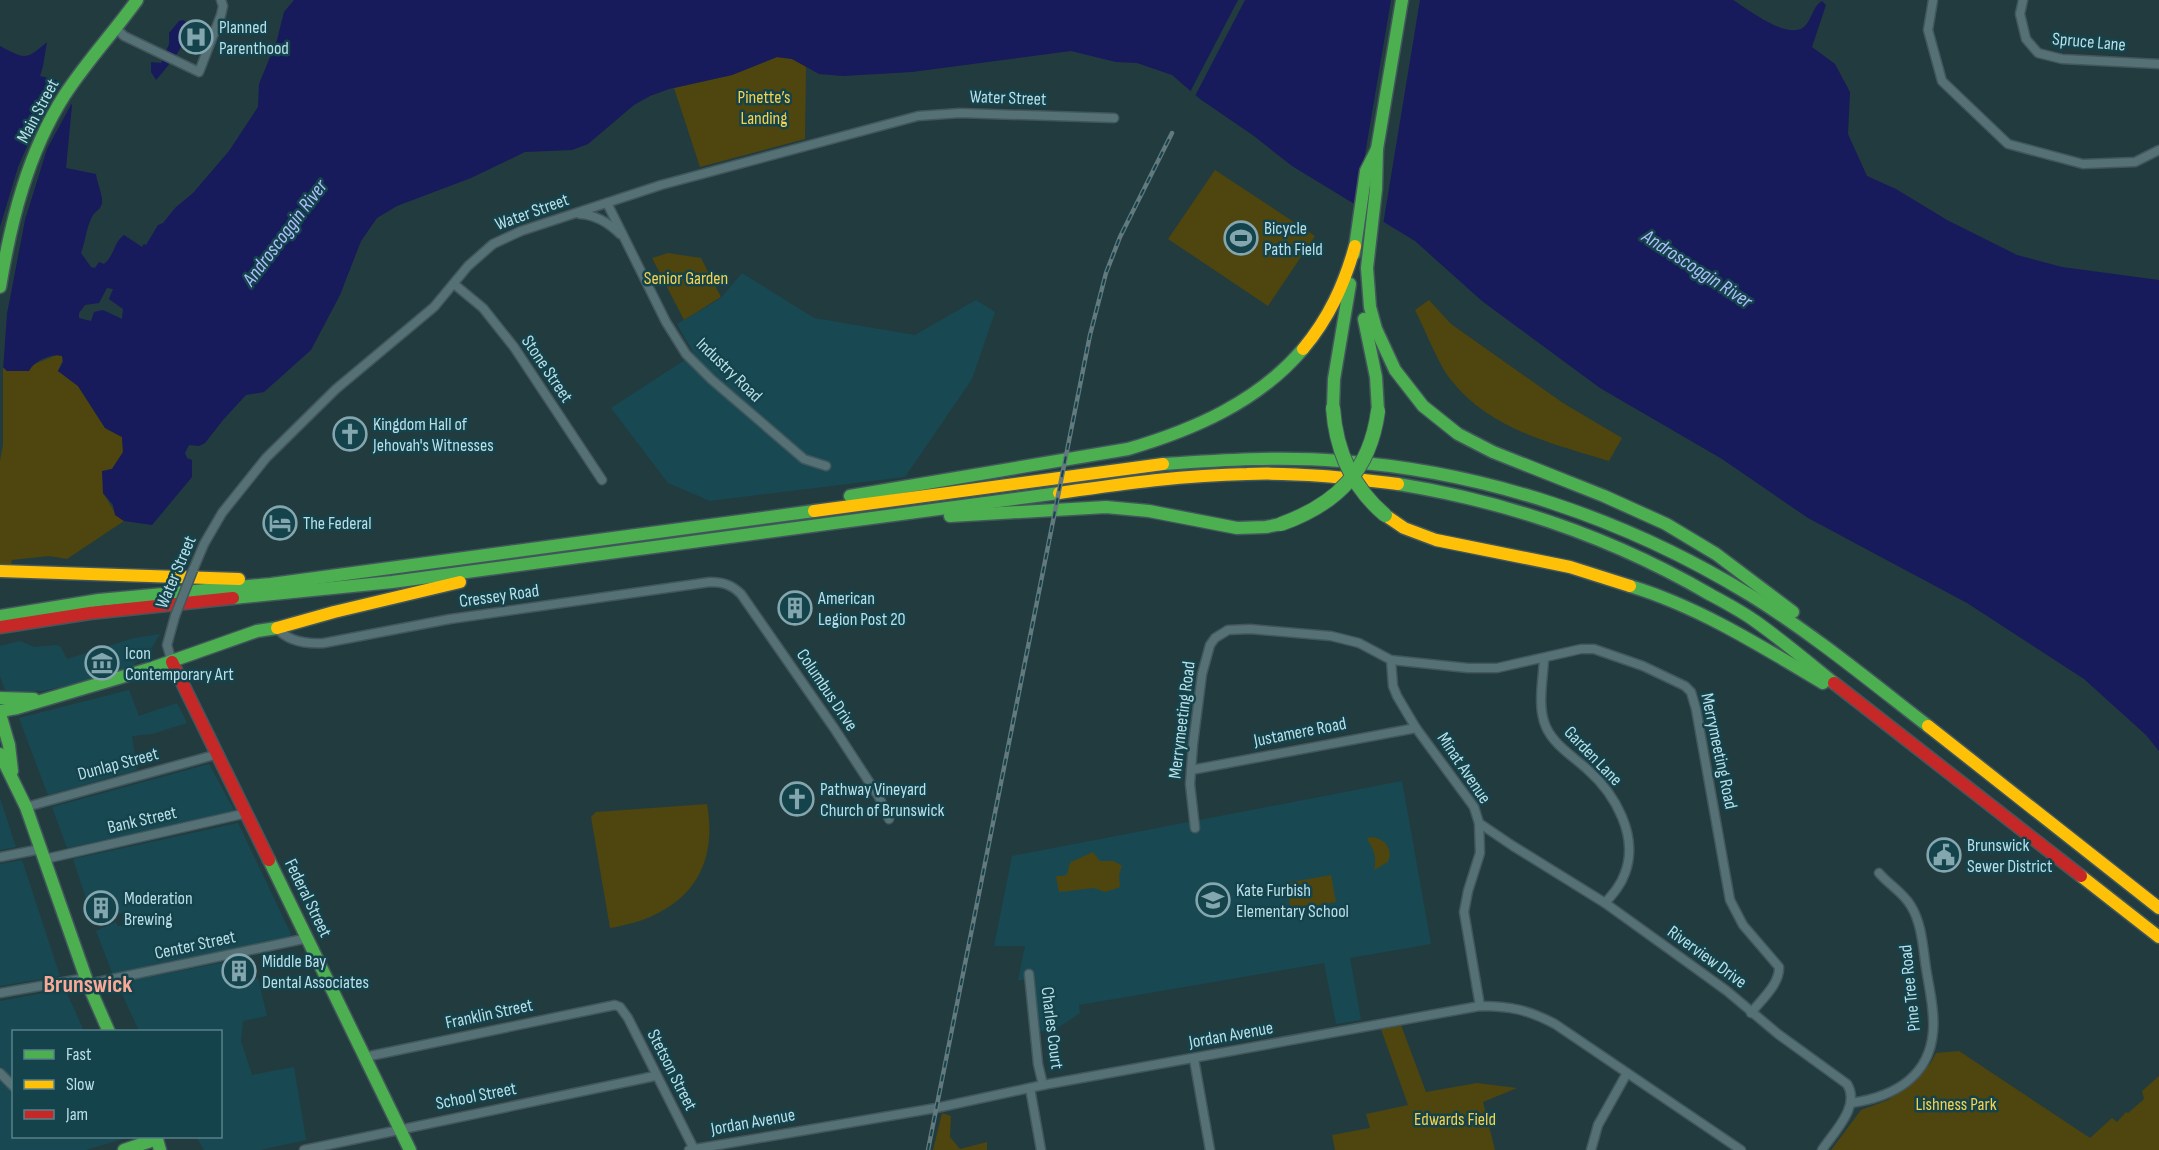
<svg xmlns="http://www.w3.org/2000/svg" width="2159" height="1150" font-family="'Sofia Sans Condensed',sans-serif">
<style>
.built{fill:#184953}
.green{fill:#4e450f}
.water{fill:#171a5b;fill-rule:evenodd}
.pier{fill:#223b3f}
.lines{fill:none;stroke-linecap:round;stroke-linejoin:round}
.street-casing{stroke:#42575c;stroke-width:11}
.fast-casing{stroke:#42575c;stroke-width:15}
.slow-casing{stroke:#42575c;stroke-width:15}
.jam-casing{stroke:#42575c;stroke-width:15}
.street{stroke:#557176;stroke-width:8}
.fast{stroke:#4caf50;stroke-width:12}
.slow{stroke:#ffc107;stroke-width:12}
.jam{stroke:#c62828;stroke-width:12}
.rail-casing{stroke:#62797e;stroke-width:4.5}
.rail{stroke:#15434c;stroke-width:2;stroke-dasharray:7;stroke-linecap:butt}
.street-bridge-casing{stroke:#42575c;stroke-width:11;stroke-linecap:butt}
.fast-bridge-casing{stroke:#42575c;stroke-width:16;stroke-linecap:butt}
.street-bridge{stroke:#557176;stroke-width:8}
.fast-bridge{stroke:#4caf50;stroke-width:14}
.labels{text-anchor:middle;dominant-baseline:central;stroke-width:5;stroke-linejoin:round;paint-order:stroke}
.poi-label{font-size:18px;fill:#b9dfe9;stroke:#15434c;text-anchor:start}
.street-label{font-size:18px;fill:#b9dfe9;stroke:#15434c}
.park-label{font-size:18px;fill:#f7d24c;stroke:#15434c}
.water-label{font-size:20px;font-style:italic;fill:#aebefd;stroke:#15434c}
.district-label{font-size:24px;font-weight:bold;fill:#faa996;stroke:#15434c}
</style>
<rect width="100%" height="100%" fill="#223b3f"/>
<g class="built">
<polygon points="742,273 814,318 915,335 976,300 995,312 972,379 905,477 710,501 668,483 611,408 694,354 677,324 721,298"/>
<polygon points="160,634 151,649 134,665 86,681 43,691 10,691 5,690 0,676 0,646 20,641 34,647 56,645 60,646 67,659 134,638"/>
<polygon points="129,690 139,716 177,703 187,723 152,734 132,736 137,770 48,795 19,718"/>
<polygon points="209,764 235,812 67,848 52,807"/>
<polygon points="1402,781 1431,944 1350,958 1361,1020 1336,1024 1324,963 1079,1005 1080,1013 1056,1029 1038,1032 1030,980 1018,980 1025,946 994,946 1012,856"/>
<polygon points="0,798 16,847 0,850"/>
<polygon points="238,823 291,934 289,938 155,964 113,975 96,931 116,922 118,926 126,925 124,913 92,917 73,859"/>
<polygon points="22,860 60,976 0,986 0,864"/>
<polygon points="247,958 251,979 258,978 267,1016 243,1021 241,1041 252,1075 294,1067 306,1140 260,1150 204,1150 196,1137 220,1136 220,1032 139,1031 117,983"/>
<polygon points="65,989 84,1031 14,1032 14,1136 129,1137 86,1150 0,1150 0,1001"/>
</g>
<g class="green">
<polygon points="777,57 792,59 806,66 805,139 700,167 674,88 732,75"/>
<polygon points="1215,170 1315,236 1268,306 1168,239"/>
<polygon points="668,253 701,258 721,297 684,320 652,258"/>
<path d="M1429,300L1451,324L1563,403L1622,438L1609,461C1553,444 1489,429 1451,380C1438,364 1425,329 1415,310Z"/>
<path d="M57,355L62,356L63,359L58,371L78,386L105,428L122,437L123,452L112,469L107,470L103,493C111,504 113,514 124,521L67,559L49,556L12,560L11,565L0,564V461L3,445V367L7,371H29L32,365Z"/>
<path d="M707,804C720,876 679,917 610,928L591,817L596,812Z"/>
<path d="M1370,837C1384,837 1394,849 1388,862L1374,870C1377,858 1374,849 1367,839Z"/>
<path d="M1093,852L1100,861H1114L1122,866L1119,875L1120,887L1105,892L1094,888L1059,892L1056,876C1073,877 1065,871 1071,862Z"/>
<polygon points="1331,875 1336,902 1291,910 1286,883"/>
<polygon points="1401,1025 1426,1092 1477,1083 1517,1088 1483,1102 1495,1150 1335,1150 1332,1135 1370,1128 1366,1114 1408,1105 1381,1029"/>
<polygon points="1959,1051 2090,1138 2112,1118 2117,1122 2126,1112 2128,1113 2144,1099 2142,1091 2159,1076 2159,1150 1831,1150 1861,1110 1888,1100 1906,1088 1930,1064 1936,1053"/>
<polygon points="942,1113 951,1116 950,1137 960,1149 987,1142 987,1150 933,1150"/>
</g>
<g class="water">
<path d="M294,0H1733C1748,9 1786,40 1804,27C1812,20 1812,7 1822,1L1826,5L1812,47L1835,64L1850,92L1848,134L1867,176L1896,189L1947,220L2017,255L2062,267L2159,280V751L2146,735L2084,679L1967,603L1808,518L1722,459L1600,388L1482,301L1415,241L1292,166L1254,136L1200,99L1172,75L1137,63L1116,62L1071,51L912,72L843,76L819,74L792,59L777,57L732,75L669,89L650,96L634,105L588,144L572,150L525,152L471,178L397,206L377,218L361,241L340,295L311,350L264,392L246,395L223,420L205,443L199,446L189,445L185,453L187,458L192,460V477L152,525L124,521L115,515L113,505L103,493L102,471L112,469L123,452L122,437L105,428L78,386L58,371L63,362L62,356C52,353 34,361 29,371H7L0,364L10,241L0,225V46C25,59 25,61 47,42L43,66L40,76L57,80L72,105L66,168L96,174C97,183 103,195 102,203C101,209 96,211 93,215C86,227 86,240 81,253L91,267L95,268L99,262L104,264C115,255 113,243 124,235L142,247L144,244L146,245L158,225L163,223L175,208L193,193L229,151L258,107L259,84L277,40L284,12ZM107,288L113,289L109,299L123,309L122,319L103,310L94,312L91,321L79,318V313L85,305L99,303Z"/>
<path d="M183,20L191,25C185,46 170,64 156,80L151,72V62L161,63L169,44V33L179,21Z"/>
</g>
<g class="pier">
<polygon points="1238,0 1245,0 1194,98 1189,94"/>
<polygon points="1391,0 1420,0 1383,225 1356,208"/>
<polygon points="62,83 73,101 47,149 25,220 7,314 3,371 0,368 0,256 4,232 0,227 18,167 39,119"/>
</g>
<g class="lines">
<g class="street-casing">
<g id="street">
<polyline points="1933,0 1928,30 1942,81 2008,144 2083,164 2135,162 2159,150"/>
<polyline points="2023,0 2020,14 2026,39 2038,53 2062,59 2159,64"/>
<polyline points="117,29 124,36 199,72 221,15 223,6 221,0"/>
<polyline points="607,203 666,322 686,354 711,379 804,459 826,466"/>
<path d="M580,214C596,215 609,223 620,234"/>
<polyline points="454,284 483,308 514,347 602,480"/>
<polyline points="193,570 204,544 222,513 266,458 336,389 434,307 468,266 493,244 521,231 661,185 918,116 960,113 1114,118"/>
<path d="M277,628C288,642 307,644 324,643L450,619L710,582C723,582 732,585 741,594L834,728L879,797L889,819"/>
<path d="M1544,659C1543,680 1537,707 1546,727C1554,745 1574,757 1588,770C1615,794 1639,836 1625,873C1621,885 1613,894 1605,903"/>
<polyline points="1391,660 1393,686 1397,696 1416,728 1474,807 1479,823 1480,853 1468,891 1464,912 1480,1006"/>
<polyline points="172,662 167,645 175,616"/>
<polyline points="1191,770 1416,728"/>
<polyline points="26,807 218,754"/>
<path d="M1479,823L1513,846L1605,903L1687,962L1727,991L1778,1034L1847,1084C1861,1106 1834,1132 1822,1150"/>
<path d="M1195,828L1190,784L1193,744L1202,674L1210,645L1215,638L1228,630L1250,629L1331,636L1359,643L1391,660L1468,668H1497L1581,649H1594L1643,666L1685,686L1691,692L1696,709L1730,900L1743,925L1779,967C1780,984 1761,1000 1751,1013"/>
<polyline points="0,857 41,849"/>
<polyline points="45,859 247,813"/>
<polyline points="1029,974 1038,1064 1043,1085"/>
<polyline points="88,984 308,938"/>
<polyline points="0,993 86,978"/>
<polyline points="365,1057 615,1005 620,1007 628,1018 694,1149"/>
<polyline points="1194,1059 1210,1150"/>
<polyline points="0,1073 14,1087"/>
<polyline points="1030,1088 1041,1150"/>
<path d="M1851,1103C1892,1097 1929,1078 1933,1032C1935,1011 1929,988 1926,968C1923,948 1922,924 1911,906C1903,892 1889,885 1879,873"/>
<polyline points="304,1150 655,1076"/>
<path d="M689,1150L936,1108L1043,1085L1480,1006C1511,1006 1528,1010 1555,1024L1741,1150"/>
<polyline points="1591,1150 1598,1125 1627,1073"/>
</g>
</g>
<g class="fast-casing">
<g id="fast">
<polyline points="1402,0 1377,149 1376,189 1367,268 1370,307 1376,329 1395,370 1423,406 1458,434 1493,452 1604,496 1666,524 1716,554 1793,612"/>
<polyline points="1354,254 1366,171 1377,149"/>
<path d="M0,287C11,220 28,153 64,96C86,62 114,32 137,0"/>
<polyline points="1364,319 1376,377 1378,411"/>
<polyline points="1333,408 1334,379 1350,284"/>
<path d="M1163,464C1222,460 1281,456 1340,461C1484,471 1626,519 1750,595C1813,634 1870,681 1928,726"/>
<path d="M1398,484C1508,502 1615,539 1711,595C1726,603 1741,611 1755,621C1782,640 1808,662 1834,683"/>
<path d="M850,496L1128,449C1193,430 1258,402 1303,349"/>
<polyline points="950,516 1106,507 1149,511 1237,528 1266,527 1281,524"/>
<path d="M1630,586C1699,607 1761,646 1823,683"/>
<polyline points="233,598 392,582 1059,493"/>
<polyline points="0,616 99,600 271,584 814,511"/>
<polyline points="0,698 34,699"/>
<polyline points="0,711 17,708 152,668 257,631 277,628"/>
<polyline points="0,714 9,745 12,771"/>
<polyline points="0,754 26,807 88,984 109,1032"/>
<polyline points="269,860 410,1150"/>
<polyline points="156,1136 160,1150"/>
<polyline points="124,1150 157,1139"/>
</g>
</g>
<g class="slow-casing">
<g id="slow">
<path d="M1303,349C1329,318 1344,285 1355,246"/>
<path d="M1059,493C1122,484 1184,475 1247,474C1298,472 1348,478 1398,484"/>
<polyline points="814,511 1163,464"/>
<polyline points="1385,515 1404,528 1436,540 1570,567 1630,586"/>
<polyline points="0,571 239,579"/>
<polyline points="277,628 334,612 460,582"/>
<polyline points="1928,726 2159,908"/>
<polyline points="2081,876 2159,937"/>
</g>
</g>
<g class="jam-casing">
<g id="jam">
<polyline points="0,627 90,613 233,598"/>
<polyline points="172,662 269,860"/>
<polyline points="1834,683 2081,876"/>
</g>
</g>
<use href="#street" class="street"/>
<use href="#fast" class="fast"/>
<use href="#slow" class="slow"/>
<use href="#jam" class="jam"/>
<g class="rail-casing">
<polyline id="rail" points="928,1150 1090,335 1106,273 1120,237 1172,133"/>
</g>
<use href="#rail" class="rail"/>
<g class="street-bridge-casing">
<polyline id="street-bridge" points="175,616 193,570"/>
</g>
<g class="fast-bridge-casing">
<g id="fast-bridge">
<path d="M1333,408C1336,451 1352,487 1385,515"/>
<path d="M1281,524C1337,504 1370,471 1378,411"/>
</g>
</g>
<use href="#street-bridge" class="street-bridge"/>
<use href="#fast-bridge" class="fast-bridge"/>
</g>
<defs>
<g id="hospital-ring" transform="scale(1.725)"><circle r="9.5" fill="#15434c" stroke="#84a6ae" stroke-width="1.5"/><path d="M-5-5h3v3.5h4V-5h3V5h-3V1.5h-4V5h-3Z" fill="#84a6ae"/></g>
<g id="stadium-ring" transform="scale(1.725)"><circle r="9.5" fill="#15434c" stroke="#84a6ae" stroke-width="1.5"/><path d="M0-5a6.5 5 0 1 0 0 10a6.5 5 0 1 0 0-10ZM-3.5-1.8h7v3.6h-7Z" fill="#84a6ae"/></g>
<g id="church-ring" transform="scale(1.725)"><circle r="9.5" fill="#15434c" stroke="#84a6ae" stroke-width="1.5"/><path d="M-1.2-6h2.4v3.5h3.3v2.4h-3.3V6h-2.4V-.1h-3.3v-2.4h3.3Z" fill="#84a6ae"/></g>
<g id="hotel-ring" transform="scale(1.725)"><circle r="9.5" fill="#15434c" stroke="#84a6ae" stroke-width="1.5"/><path d="M-6-4.5h1.5V1H6V5H4.5V3h-9V5H-6ZM-4 0a1.8 1.8 0 1 1 3.6 0ZM.5 0V-2.5h3Q6-2.5 6 0Z" fill="#84a6ae"/></g>
<g id="building-ring" transform="scale(1.725)"><circle r="9.5" fill="#15434c" stroke="#84a6ae" stroke-width="1.5"/><path d="M-4-6H4V6H1V3H-1V6H-4ZM-2.5-4.3h1.7v1.8h-1.7ZM.8-4.3h1.7v1.8H.8ZM-2.5-1h1.7V.8h-1.7ZM.8-1h1.7V.8H.8Z" fill="#84a6ae"/></g>
<g id="museum-ring" transform="scale(1.725)"><circle r="9.5" fill="#15434c" stroke="#84a6ae" stroke-width="1.5"/><path d="M0-6L6-3V-2H-6V-3ZM-5-1h2V3h-2ZM-1-1h2V3h-2ZM3-1h2V3H3ZM-6 4H6V6H-6Z" fill="#84a6ae"/></g>
<g id="civic-ring" transform="scale(1.725)"><circle r="9.5" fill="#15434c" stroke="#84a6ae" stroke-width="1.5"/><path d="M-.6-6.5H3V-4.5H.6V-3L4-1V1h2V6H-6V1h2V-1L-.6-3ZM-1.2 2.5V6h2.4V2.5Z" fill="#84a6ae"/></g>
<g id="school-ring" transform="scale(1.725)"><circle r="9.5" fill="#15434c" stroke="#84a6ae" stroke-width="1.5"/><path d="M0-5L7-2L0 1L-7-2ZM-4 1L0 2.5L4 1V4Q0 6-4 4Z" fill="#84a6ae"/></g>
</defs>
<g fill-rule="evenodd">
<use href="#hospital-ring" x="196" y="37"/>
<use href="#stadium-ring" x="1241" y="238"/>
<use href="#church-ring" x="350" y="434"/>
<use href="#hotel-ring" x="280" y="523"/>
<use href="#building-ring" x="795" y="608"/>
<use href="#museum-ring" x="102" y="663"/>
<use href="#church-ring" x="797" y="799"/>
<use href="#civic-ring" x="1944" y="855"/>
<use href="#school-ring" x="1213" y="900"/>
<use href="#building-ring" x="101" y="908"/>
<use href="#building-ring" x="239" y="971"/>
</g>
<g class="labels">
<g class="poi-label">
<text x="219" y="27">Planned<tspan x="219" dy="21">Parenthood</tspan></text>
<text x="1264" y="228">Bicycle<tspan x="1264" dy="21">Path Field</tspan></text>
<text x="373" y="424">Kingdom Hall of<tspan x="373" dy="21">Jehovah's Witnesses</tspan></text>
<text x="303" y="523">The Federal</text>
<text x="818" y="598">American<tspan x="818" dy="21">Legion Post 20</tspan></text>
<text x="125" y="653">Icon<tspan x="125" dy="21">Contemporary Art</tspan></text>
<text x="820" y="789">Pathway Vineyard<tspan x="820" dy="21">Church of Brunswick</tspan></text>
<text x="1967" y="845">Brunswick<tspan x="1967" dy="21">Sewer District</tspan></text>
<text x="1236" y="890">Kate Furbish<tspan x="1236" dy="21">Elementary School</tspan></text>
<text x="124" y="898">Moderation<tspan x="124" dy="21">Brewing</tspan></text>
<text x="262" y="961">Middle Bay<tspan x="262" dy="21">Dental Associates</tspan></text>
</g>
<g class="street-label">
<text transform="translate(2089 42) rotate(5)">Spruce Lane</text>
<text transform="translate(1008 98) rotate(2)">Water Street</text>
<text transform="translate(38 111) rotate(-62)">Main Street</text>
<text transform="translate(532 212) rotate(-20)">Water Street</text>
<text transform="translate(547 369) rotate(56)">Stone Street</text>
<text transform="translate(729 370) rotate(44)">Industry Road</text>
<text transform="translate(176 572) rotate(-67)">Water Street</text>
<text transform="translate(499 596) rotate(-8)">Cressey Road</text>
<text transform="translate(827 690) rotate(56)">Columbus Drive</text>
<text transform="translate(1182 720) rotate(-83)">Merrymeeting Road</text>
<text transform="translate(1300 732) rotate(-11)">Justamere Road</text>
<text transform="translate(1719 751) rotate(78)">Merrymeeting Road</text>
<text transform="translate(1593 756) rotate(46)">Garden Lane</text>
<text transform="translate(118 764) rotate(-15)">Dunlap Street</text>
<text transform="translate(1464 768) rotate(56)">Minat Avenue</text>
<text transform="translate(142 820) rotate(-13)">Bank Street</text>
<text transform="translate(308 898) rotate(64)">Federal Street</text>
<text transform="translate(195 945) rotate(-12)">Center Street</text>
<text transform="translate(1707 957) rotate(36)">Riverview Drive</text>
<text transform="translate(1910 988) rotate(-96)">Pine Tree Road</text>
<text transform="translate(489 1014) rotate(-12)">Franklin Street</text>
<text transform="translate(1052 1028) rotate(83)">Charles Court</text>
<text transform="translate(1231 1035) rotate(-10)">Jordan Avenue</text>
<text transform="translate(672 1070) rotate(63)">Stetson Street</text>
<text transform="translate(476 1096) rotate(-11)">School Street</text>
<text transform="translate(753 1122) rotate(-10)">Jordan Avenue</text>
</g>
<g class="park-label">
<text x="764" y="97">Pinette’s<tspan x="764" dy="21">Landing</tspan></text>
<text x="686" y="278">Senior Garden</text>
<text x="1956" y="1104">Lishness Park</text>
<text x="1455" y="1119">Edwards Field</text>
</g>
<g class="water-label">
<text transform="translate(285 233) rotate(-53)">Androscoggin River</text>
<text transform="translate(1697 269) rotate(33)">Androscoggin River</text>
</g>
<g class="district-label">
<text x="88" y="984">Brunswick</text>
</g>
</g>
<rect x="12" y="1030" width="210" height="108" fill="#15434c" stroke="#57818b" stroke-width="1.5"/>
<rect x="24" y="1050" width="30" height="9" fill="#4caf50" stroke="#57818b" stroke-width="1.5"/>
<text x="66" y="1060" font-size="18" fill="#b9dfe9">Fast</text>
<rect x="24" y="1080" width="30" height="9" fill="#ffc107" stroke="#57818b" stroke-width="1.5"/>
<text x="66" y="1090" font-size="18" fill="#b9dfe9">Slow</text>
<rect x="24" y="1110" width="30" height="9" fill="#c62828" stroke="#57818b" stroke-width="1.5"/>
<text x="66" y="1120" font-size="18" fill="#b9dfe9">Jam</text>
</svg>
